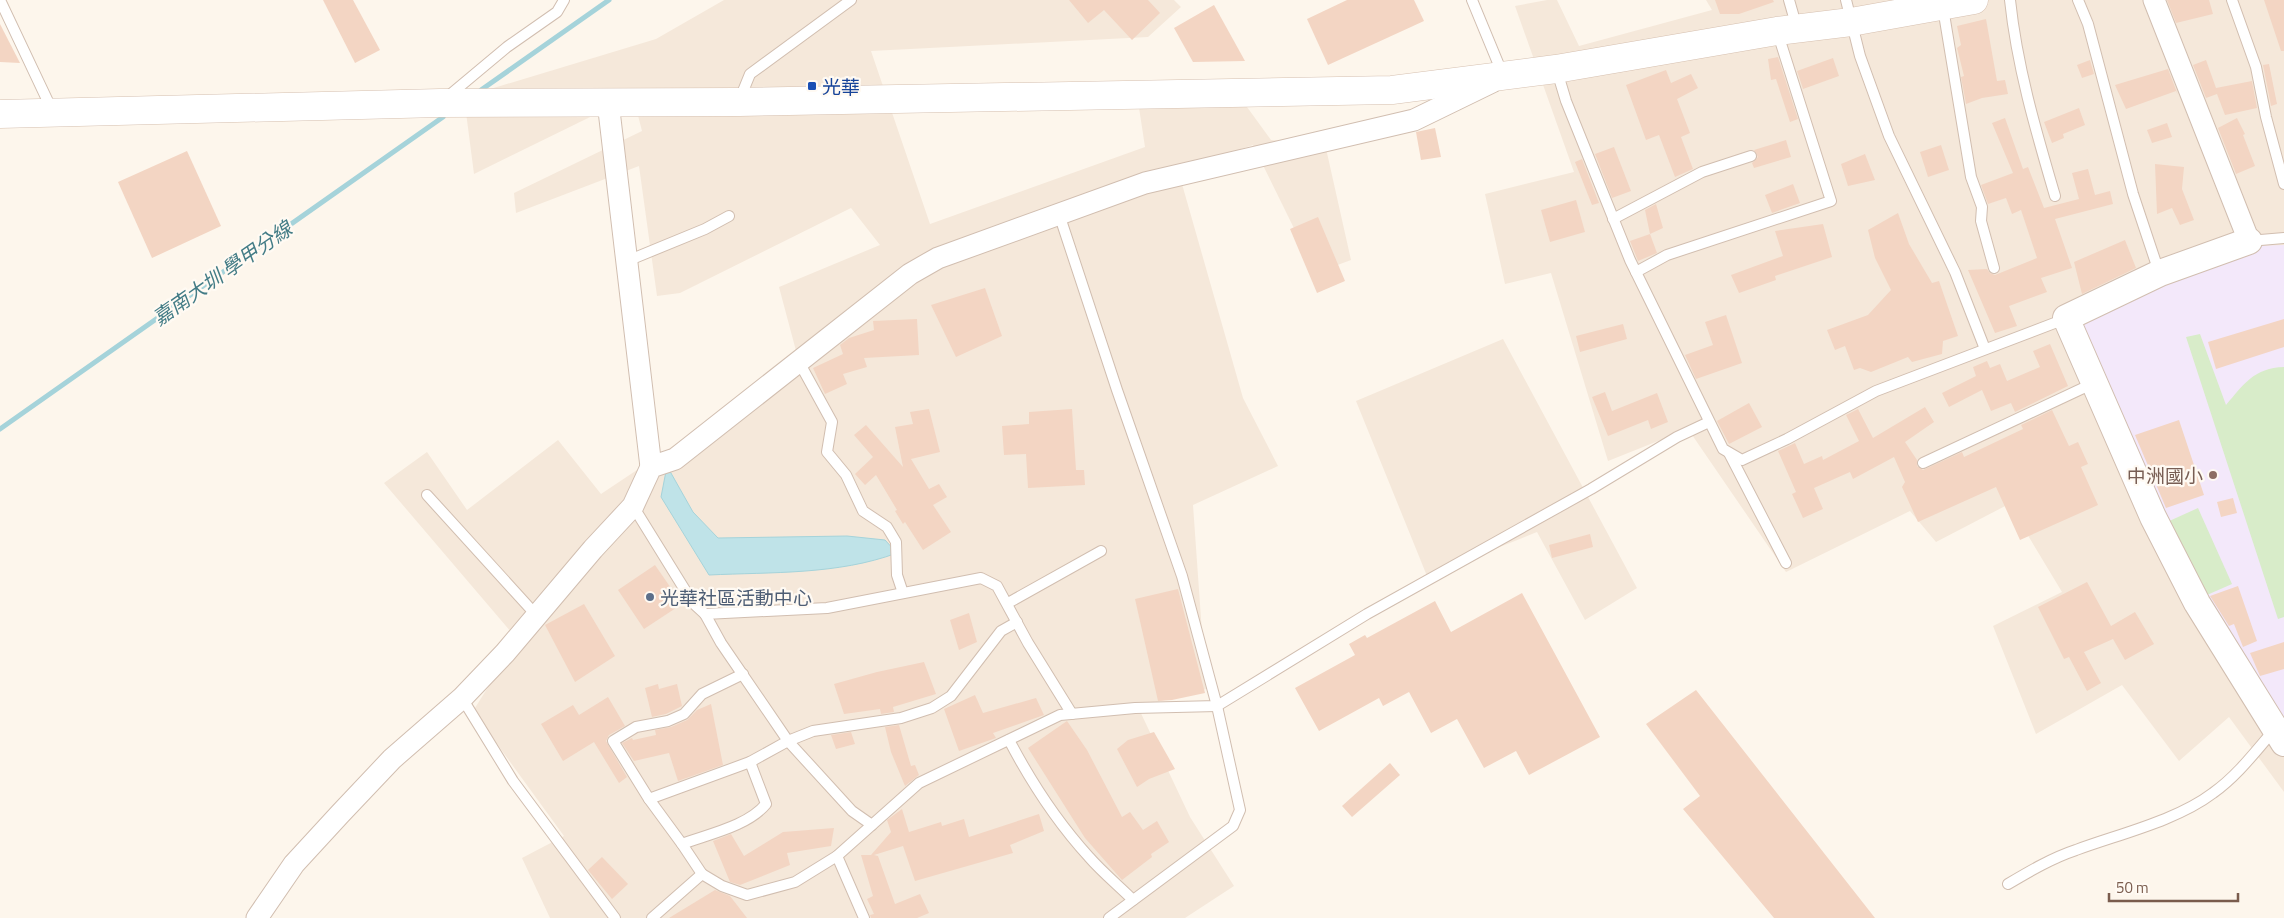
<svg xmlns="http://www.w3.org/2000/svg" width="2284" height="918" font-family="'Titillium Web','Noto Sans TC',sans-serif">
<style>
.residential{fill:#f5e8da}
.education{fill:#f3e8fa}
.green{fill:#d8ecc9}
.water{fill:#bfe3e8;stroke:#a5d3da}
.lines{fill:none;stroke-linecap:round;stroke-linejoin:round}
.stream{stroke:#a5d3da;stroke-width:5}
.building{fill:#f3d5c3}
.service-casing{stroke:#d1beb0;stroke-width:12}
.minor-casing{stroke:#d1beb0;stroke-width:23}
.tertiary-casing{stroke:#d1beb0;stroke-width:28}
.secondary-casing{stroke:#d6c0b0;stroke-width:29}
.service{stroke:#fff;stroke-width:10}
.minor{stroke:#fff;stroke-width:21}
.tertiary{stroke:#fff;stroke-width:26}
.secondary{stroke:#fff;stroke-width:28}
.transit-dot{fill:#1a4fb4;stroke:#fffaf3;stroke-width:2}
.education-dot{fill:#8d6e63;stroke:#fffaf3;stroke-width:2}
.service-dot{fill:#5c6f8a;stroke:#fffaf3;stroke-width:2}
.labels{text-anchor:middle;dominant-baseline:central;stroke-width:4.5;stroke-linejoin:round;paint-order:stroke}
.transit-label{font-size:19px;fill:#164399;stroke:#fffaf3;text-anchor:start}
.education-label{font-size:19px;fill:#785e54;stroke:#fffaf3;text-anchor:end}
.service-label{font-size:19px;fill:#4e5e75;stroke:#fffaf3;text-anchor:start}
.water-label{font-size:20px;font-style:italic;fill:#437c86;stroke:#fffaf3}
</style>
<rect width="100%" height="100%" fill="#fdf6ec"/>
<g class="residential">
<polygon points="724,0 1174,0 1181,7 1148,37 871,51 930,224 1145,147 1138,101 1239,96 1271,140 1325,144 1351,260 1316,273 1253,145 1178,170 1243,398 1278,466 1193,505 1206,689 1138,707 1190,817 1234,886 1185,918 550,918 522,858 564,836 473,711 518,640 384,483 427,452 467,510 558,440 601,494 799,362 779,287 880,245 851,208 680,293 657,296 639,166 516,213 514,193 642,131 633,96 474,174 464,97 656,39"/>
<polygon points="1547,0 1557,0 1579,46 1712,10 1706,0 2284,0 2284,792 2229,717 2179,761 2122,685 2036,734 1993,626 2062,592 2009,504 1936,542 1910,511 1786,572 1688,429 1608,461 1551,273 1505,284 1485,194 1574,172 1515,6"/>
<polygon points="1503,339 1637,588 1585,620 1537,532 1427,576 1356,401"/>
</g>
<polygon class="education" points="2284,245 2284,732 2196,585 2077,326 2167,277 2254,246"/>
<g class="green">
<path d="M2200,334L2226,405C2244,384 2254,368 2284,367V617L2278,619L2186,337Z"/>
<polygon points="2198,508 2232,584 2191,602 2156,527"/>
</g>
<path class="water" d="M667,466L693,512L718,538L847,536L885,540L897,553C838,575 771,572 709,575L661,497Z"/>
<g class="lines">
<g class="stream">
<polyline points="481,90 609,0"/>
<polyline points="0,429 443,117"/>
</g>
</g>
<g class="building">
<polygon points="323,0 353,0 380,50 355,63"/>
<polygon points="1069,0 1148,0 1160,13 1132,40 1104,10 1088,23"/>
<polygon points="1347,0 1414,0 1424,21 1328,65 1307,19"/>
<polygon points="1715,0 1773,0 1774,2 1739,14 1720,14"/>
<polygon points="2167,0 2209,0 2213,14 2176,23"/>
<polygon points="2264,0 2284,0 2284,51 2281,51"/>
<polygon points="1214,5 1245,61 1193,62 1174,28"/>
<polygon points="1986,19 1997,81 2005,80 2008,94 1982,98 1966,104 1961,77 1964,76 1957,48 1961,45 1957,26"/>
<polygon points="0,24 20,63 0,62"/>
<polygon points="1778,57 1798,119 1790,122 1776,79 1771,80 1768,59"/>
<polygon points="1833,58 1839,76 1803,89 1797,71"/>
<polygon points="2090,60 2094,74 2082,78 2077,65"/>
<polygon points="2206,60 2216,88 2252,81 2257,108 2225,115 2217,94 2206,98 2193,65"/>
<polygon points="2269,64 2277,104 2271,106 2263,65"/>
<polygon points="2168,69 2178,95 2176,91 2126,109 2115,85"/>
<polygon points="1666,70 1671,83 1691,74 1698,88 1677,99 1690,133 1681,137 1693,169 1675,177 1659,135 1646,140 1626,85"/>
<polygon points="2079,108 2085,125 2063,134 2064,138 2052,143 2044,122"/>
<polygon points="2005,118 2023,169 2028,167 2044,208 2079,199 2072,173 2088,169 2095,195 2110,191 2113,204 2055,219 2072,268 2041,278 2047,292 2009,306 2017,326 1995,333 1968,270 1987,269 1990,273 1995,275 2037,258 2021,210 2012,214 2006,198 1988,204 1981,185 2013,173 1992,123"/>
<polygon points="2237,118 2245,134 2243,135 2255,166 2236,174 2218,128"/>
<polygon points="2167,123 2172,137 2152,143 2147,130"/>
<polygon points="1435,128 1441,157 1421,160 1416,132"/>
<polygon points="1786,140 1791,157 1754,168 1752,163 1758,157 1754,150"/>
<polygon points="1941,145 1949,170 1928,177 1920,152"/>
<polygon points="1614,147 1631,191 1612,198 1595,154"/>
<polygon points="187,151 221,226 152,258 118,182"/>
<polygon points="1865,154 1875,180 1848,186 1841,164"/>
<polygon points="1582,159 1599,203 1592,205 1575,162"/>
<polygon points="2155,164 2184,167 2182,189 2194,220 2180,225 2172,208 2157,214"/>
<polygon points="1793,184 1800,203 1772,213 1765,195"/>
<polygon points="1576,200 1585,232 1550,242 1541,210"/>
<polygon points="1656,204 1663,228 1650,234 1645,210"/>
<polygon points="1898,213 1909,244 1932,283 1939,281 1958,336 1943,341 1942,354 1912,362 1908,357 1871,372 1860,368 1854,370 1845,346 1835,350 1827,330 1868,315 1891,290 1875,258 1868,230"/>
<polygon points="1318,217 1345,281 1317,293 1290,229"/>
<polygon points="1823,224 1832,257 1775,276 1776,280 1739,293 1731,275 1783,256 1775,231"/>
<polygon points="1650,234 1657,253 1638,261 1630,241"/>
<polygon points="2125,240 2136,268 2082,294 2074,262"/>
<polygon points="985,288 1002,336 956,357 931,305"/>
<polygon points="1726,315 1742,363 1696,379 1685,355 1713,345 1705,322"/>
<polygon points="917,319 919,355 864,358 867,367 843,374 847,384 825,394 813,368 843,354 840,345 849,338 874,330 873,321"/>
<polygon points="2284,319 2284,347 2216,369 2208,342"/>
<polygon points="1623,324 1627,339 1580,352 1576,336"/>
<polygon points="2050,344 2068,386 2015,412 2011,403 1991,411 1982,390 1949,407 1942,393 1976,376 1973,367 1987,361 1990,368 2000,364 2007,381 2040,367 2033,351"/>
<polygon points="1605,392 1612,411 1657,393 1668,422 1651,429 1648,420 1608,436 1592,397"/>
<polygon points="1749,403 1762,427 1729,444 1717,421"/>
<polygon points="1925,407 1934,422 1905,442 1917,460 1917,466 1923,470 1962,452 1964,457 2023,429 2021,425 2052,410 2069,446 2078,442 2088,464 2081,467 2098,505 2020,540 1996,487 1918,522 1902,487 1905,482 1894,457 1853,479 1850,472 1814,488 1823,509 1803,518 1792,494 1796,492 1778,451 1795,443 1804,464 1822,456 1823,460 1859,441 1846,415 1858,409 1873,438"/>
<polygon points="929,409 940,452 911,459 929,489 939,484 947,497 933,505 951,532 923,550 905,522 903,524 895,511 897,510 876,475 865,485 855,474 873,457 854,435 866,425 903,467 895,427 913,424 910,412"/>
<polygon points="1072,409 1076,470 1084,470 1085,485 1028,488 1026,454 1004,455 1002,426 1029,424 1029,412"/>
<polygon points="2179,420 2204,495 2166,508 2135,435"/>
<polygon points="2233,498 2237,513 2221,517 2217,502"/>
<polygon points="1590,534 1593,547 1552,558 1549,545"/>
<polygon points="655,565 682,604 644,629 618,590"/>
<polygon points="2087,582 2111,626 2135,612 2154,644 2125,660 2113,639 2084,652 2101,683 2087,691 2069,657 2064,659 2038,607"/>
<polygon points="2238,586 2257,641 2243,647 2234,624 2229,626 2210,596"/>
<polygon points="1178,589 1205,693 1172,700 1158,701 1135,599"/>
<polygon points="1522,593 1600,737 1529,775 1516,751 1484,768 1457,719 1431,733 1409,692 1383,706 1379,698 1319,731 1295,688 1355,655 1349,644 1365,635 1367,638 1435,601 1451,632"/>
<polygon points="584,604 615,656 575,682 545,625"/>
<polygon points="969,613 977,642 959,650 950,620"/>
<polygon points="2284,642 2284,669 2260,676 2250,653"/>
<polygon points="924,662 936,694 893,707 894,712 881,714 880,709 844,714 834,684 877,672"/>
<polygon points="658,684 659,689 677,684 682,706 666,714 652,717 645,688"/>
<polygon points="1696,690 1875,918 1774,918 1683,809 1700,796 1646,724"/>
<polygon points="975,695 983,713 1036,698 1044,715 993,733 996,738 959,751 944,709"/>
<polygon points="608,697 625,726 609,735 606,741 627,777 619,783 594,742 563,761 541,724 573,705 579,715"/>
<polygon points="711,704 723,765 678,781 669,753 634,761 622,743 632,738 633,740 656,735 655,730 671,727 687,720 697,710"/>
<polygon points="1067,721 1087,750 1122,817 1130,812 1143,830 1157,821 1169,842 1151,854 1152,857 1122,880 1085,838 1028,748"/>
<polygon points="899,725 911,766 915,765 919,775 905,786 891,752 885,727"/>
<polygon points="851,732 855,744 836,749 831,735"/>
<polygon points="1154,732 1175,769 1149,779 1137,787 1117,749 1128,740"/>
<polygon points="1390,763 1400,775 1352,817 1342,806"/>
<polygon points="902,809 909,832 941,822 942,826 964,819 969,837 1039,814 1044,831 1010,845 1013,853 915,881 903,846 874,855 878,856 895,904 920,894 929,913 917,918 871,918 870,915 874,914 867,899 873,896 861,855 871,855 891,832 887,820"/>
<polygon points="834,828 831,846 787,853 790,865 740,885 730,882 713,841 731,834 744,856 783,832"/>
<polygon points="602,857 628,884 612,899 588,870"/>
<polygon points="715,890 730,896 747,918 669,918"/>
</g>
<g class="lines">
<g class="service-casing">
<g id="service">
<polyline points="0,0 52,110"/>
<polyline points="1472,0 1503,75"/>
<polyline points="1789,0 1797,28"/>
<polyline points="1846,0 1860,56 1889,136 1955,272 1985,349"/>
<path d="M2010,0C2017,67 2036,131 2055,196"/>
<polyline points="2078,0 2088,24 2133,194 2159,272"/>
<polyline points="2232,0 2256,67 2266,117 2284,184"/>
<polyline points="1943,8 1971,177 1982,207 1981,221 1994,268"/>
<polyline points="1557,71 1566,101 1630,260 1723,449 1742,460 1787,439 1876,391 2065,319"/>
<polyline points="446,98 507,47 557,12 564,0"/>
<polyline points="739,101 750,74 851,0"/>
<polyline points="1059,214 1117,390 1182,576 1217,706 1240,810 1233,826 1109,918"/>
<polyline points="1613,219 1702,172 1751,156"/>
<polyline points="2249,241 2284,238"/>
<polyline points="627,261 705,229 729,216"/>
<polyline points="1636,272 1667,255 1831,201 1777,31"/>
<polyline points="799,362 832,422 827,452 846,475 863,511 887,527 896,542 897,575 903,593"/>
<polyline points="1729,453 1786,563"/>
<polyline points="1923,463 2094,383"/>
<polyline points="427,495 537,616"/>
<polyline points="633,506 693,603 705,614 827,608 981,578 997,586 1028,643 1072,714"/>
<polyline points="1008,603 1101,551"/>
<polyline points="705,614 721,643 788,741 852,811 872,825"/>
<polyline points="462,698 513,781 615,918"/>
<path d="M1009,740C1031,782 1057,822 1089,857C1102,872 1119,886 1133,900"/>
<polyline points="649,799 750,762 788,741 813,731 901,718 932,708 951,696 1001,631 1017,622"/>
<polyline points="682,844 649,799 613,741 636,727 668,721 684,714 702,694 743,674"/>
<polyline points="837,856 864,918"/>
<path d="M702,874L682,844C709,834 748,826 766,804L750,762"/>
<path d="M2008,884C2030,871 2052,858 2076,850C2119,834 2176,821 2213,793C2237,776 2255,752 2274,730"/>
<polyline points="652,918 702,874 722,886 747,895 795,882 837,856 919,783 1060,715 1135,708 1217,706 1367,614 1591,489 1677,437 1709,422"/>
</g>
</g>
<g class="minor-casing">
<g id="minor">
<polyline points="2154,0 2249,241"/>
<polyline points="608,102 651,467"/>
<polyline points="257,918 294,864 340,814 392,759 462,698 505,653 593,549 633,506 651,467 675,459 910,274 938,258 1145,183 1414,120 1492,82"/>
</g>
</g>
<g class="tertiary-casing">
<polyline id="tertiary" points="2249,241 2160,273 2066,318 2153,517 2197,603 2284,743"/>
</g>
<g class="secondary-casing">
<polyline id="secondary" points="0,114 440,103 739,102 1392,90 1556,69 1777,31 1851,22 1974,0"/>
</g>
<use href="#service" class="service"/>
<use href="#minor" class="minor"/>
<use href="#tertiary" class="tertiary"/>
<use href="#secondary" class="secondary"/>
</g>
<rect class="transit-dot" x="807" y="81" width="10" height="10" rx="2.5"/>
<circle class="education-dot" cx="2213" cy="475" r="5"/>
<circle class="service-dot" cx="650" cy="597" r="5"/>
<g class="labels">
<g class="transit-label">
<text x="822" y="86">光華</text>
</g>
<g class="education-label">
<text x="2203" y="475">中洲國小</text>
</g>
<g class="service-label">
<text x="660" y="597">光華社區活動中心</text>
</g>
<g class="water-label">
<text transform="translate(222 273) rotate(-35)">嘉南大圳 學甲分線</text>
</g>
</g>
<path d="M2109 893v8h129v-8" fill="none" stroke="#7a5c4d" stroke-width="2.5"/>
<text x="2116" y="893" font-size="15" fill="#7a5c4d" stroke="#fffaf3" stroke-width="4" paint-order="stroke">50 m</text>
</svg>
